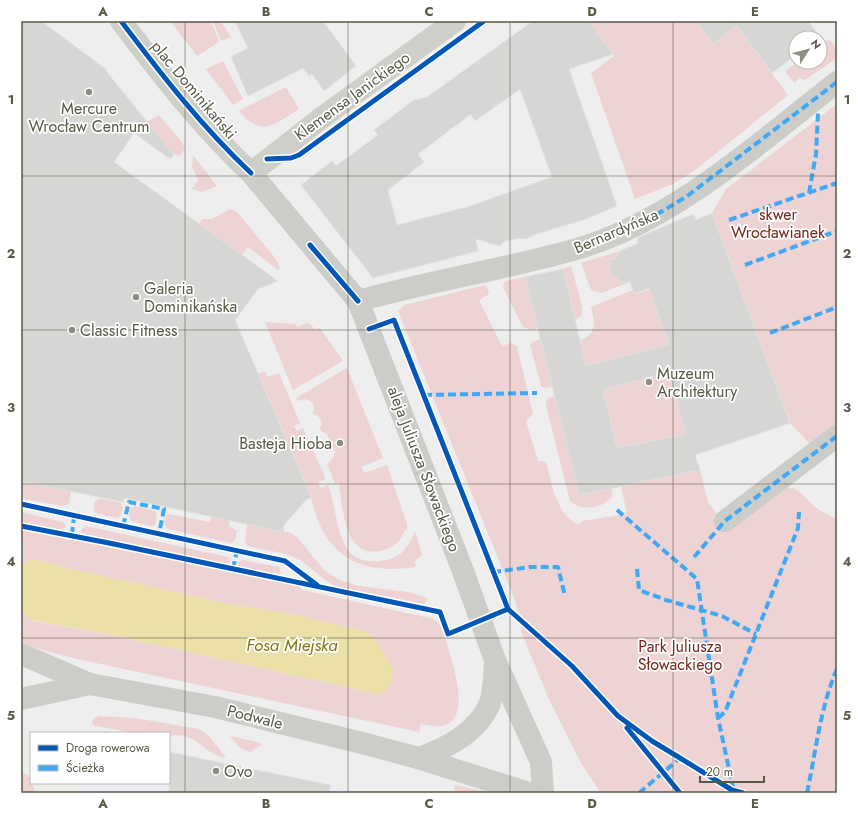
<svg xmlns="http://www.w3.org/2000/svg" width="858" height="814" font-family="Jost,sans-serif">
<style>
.commercial{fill:#edeaf6}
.green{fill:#edd3d3}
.water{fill:#eae0a8}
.building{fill:#d6d7d5;stroke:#e0e1e0;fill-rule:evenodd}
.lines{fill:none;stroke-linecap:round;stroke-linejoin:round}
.street{stroke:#cccdc8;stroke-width:22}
.secondary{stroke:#cfcfca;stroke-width:22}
.quiet{stroke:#3fa9f5;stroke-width:4;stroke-dasharray:8 4;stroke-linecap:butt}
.cycleway-casing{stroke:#fff;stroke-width:8}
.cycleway{stroke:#0057b8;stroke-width:5}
.grid{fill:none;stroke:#575a46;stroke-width:1;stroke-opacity:0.55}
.poi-dot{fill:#8c8e81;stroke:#fff;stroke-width:1.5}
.labels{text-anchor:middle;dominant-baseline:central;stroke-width:3.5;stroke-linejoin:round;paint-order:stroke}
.street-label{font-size:16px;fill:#575a46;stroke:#fff}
.poi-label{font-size:16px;fill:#575a46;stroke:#fff;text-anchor:start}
.park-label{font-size:16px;fill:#78261a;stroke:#fff}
.water-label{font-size:17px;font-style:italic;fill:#857311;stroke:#fff}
.neatline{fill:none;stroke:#575a46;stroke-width:1.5}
.grid-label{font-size:13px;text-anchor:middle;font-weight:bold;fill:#575a46}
</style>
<rect width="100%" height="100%" fill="#eeeeef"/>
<polygon class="commercial" points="169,752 369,793 79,793 84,783 169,783"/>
<g class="green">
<polygon points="170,21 211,21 219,42 197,56"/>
<polygon points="213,21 221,21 231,37 221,41"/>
<polygon points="589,21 697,21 713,44 737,26 788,95 698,168 673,184 635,199 591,73 614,56"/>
<path d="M828,40C836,43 837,51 837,58L805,80L800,78L794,83L785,71L798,62H820V46Z"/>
<polygon points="223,61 243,99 233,105 206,69"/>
<path d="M286,87L299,109C275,124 261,138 239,111Z"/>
<polygon points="837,104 837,425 811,445 790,423 712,213 726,189"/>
<polygon points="159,115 185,146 184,150 179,156 165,150 147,122"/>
<polygon points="193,155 217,186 202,192 192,189 198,180 192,167"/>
<polygon points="230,209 237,212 276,259 280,269 278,270 248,247 242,255 199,224 203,219 212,219"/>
<polygon points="620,251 615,259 609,260 610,264 630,282 601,293 591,290 581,263"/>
<polygon points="571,266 582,305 582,315 575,320 563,269"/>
<polygon points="525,277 538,328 531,330 523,327 503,287 505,281"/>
<path d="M485,285L489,291L488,295L479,300L502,346L511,343L517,346L533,414L526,421L538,461L546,462C552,484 556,515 579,525L582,521L627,514L621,486L700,470L708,502L726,526L783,488C799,485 804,497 814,506C821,512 829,515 837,519V793H601L582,765L547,695L523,636L515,600L398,311L404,305Z"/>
<path d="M654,288L665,335L671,332L676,343L586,366L580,340C597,335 595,322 591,307L633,290L635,294Z"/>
<polygon points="265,322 296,324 297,327 308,323 315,329 320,328 343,361 293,390"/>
<polygon points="541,339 552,387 545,388 541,386 530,345 532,342"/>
<path d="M347,368L383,458L361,467L364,473L387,465L407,524V530H405C402,540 394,547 384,550C345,561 344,513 339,487L340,486L339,483L335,484L327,464L333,459L335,451L332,447L327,445L329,439L327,434L319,430C324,423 321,416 313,414L314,408L313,403L306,399L298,401L296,398Z"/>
<path d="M266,372L267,377L279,373L300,423L294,426L297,431L303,428L326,479L318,482L321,488L328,485C341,519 333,570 386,560C402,557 410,545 415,531L422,555L415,561L416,567C359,576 323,555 311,497L258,373Z"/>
<polygon points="668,372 686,434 617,448 603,390"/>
<path d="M555,396L579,495L612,488V497C603,508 581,512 570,501L546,405L547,398Z"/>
<polygon points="21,481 71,491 69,504 62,506 21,498"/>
<polygon points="100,498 121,503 123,508 120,517 116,518 96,513 94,510 95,501"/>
<polygon points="135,506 156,511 157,516 155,525 151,526 131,521 129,516 130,509"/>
<polygon points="21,512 63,522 66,527 61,530 21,523"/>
<polygon points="168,514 210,522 212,517 230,520 229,526 237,531 235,540 231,543 168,529 164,524 166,516"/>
<polygon points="247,524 291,533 297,537 324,570 340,580 359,586 408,592 428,598 425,604 337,587 325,580 302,561 286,554 247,546 245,541"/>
<polygon points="86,526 228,557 230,562 225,565 85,535 81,533 81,530"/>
<path d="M21,529L299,586L302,590L434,619L442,627C447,648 477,720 442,726C436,727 427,725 421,724L419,732L77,659C58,654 39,650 21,642V611L31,620L39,622L112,635L377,694C382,694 384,692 387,688C402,673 377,639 364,631L286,613L229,604L70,569L40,560H31L21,564Z"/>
<polygon points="243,560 279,567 281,573 276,576 240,568 237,563"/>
<path d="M99,716L135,718L199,729L209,736L226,758C203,755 198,731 169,736V733H135L96,726L92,723L93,719Z"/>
<polygon points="230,736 261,743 261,745 250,752 240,748"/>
<polygon points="21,772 29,776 36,793 24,793 21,786"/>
<polygon points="455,785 484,791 487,793 454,793"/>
</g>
<path class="water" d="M31,560H40L70,569L229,604L286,613L364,631C367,632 369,633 372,635C376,640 392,665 393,670C393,681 388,693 377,694L112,635L31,620L21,611V564Z"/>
<g class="building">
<polygon points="21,21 41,21 107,70 106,71 174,155 170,159 134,133 114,162 278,281 258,289 235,320 311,497 306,500 284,525 283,532 124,498 123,502 21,481"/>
<polygon points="235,21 323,21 356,66 324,91 312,74 309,76 303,68 248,96 231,57 248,48"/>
<path d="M533,21H589L613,54L569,69L617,206L586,219L533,235L526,239L519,238L505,241L500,246L476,239L478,251L373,278L301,185L332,161L336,166L378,135L374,130L414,100L427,97ZM520,89L552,177L467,207L397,225L388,190L424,162L418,154L471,114L475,121Z"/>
<polygon points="697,21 808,21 821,38 796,38 796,55 772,73 737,26 713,44"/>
<path d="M712,213L790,423L695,455L700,470L579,495L525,277L563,269L586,366L669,344L649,288L634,294L630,282H621L610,272L609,260L615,259L620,251L639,243L637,238L649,233L693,214L696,220ZM668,372L686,434L617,448L603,390Z"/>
<polygon points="169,752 330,785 329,793 169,793"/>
</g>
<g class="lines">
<g class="street">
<polyline points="251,173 358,301 463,571 495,660 541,762 543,793"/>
<path d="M358,301C429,281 502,270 573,250C671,223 759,143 837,82"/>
<polyline points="725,521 837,436"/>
<polyline points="21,654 90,684 215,707 362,743 418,758 529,793"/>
<polyline points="21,699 90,684"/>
<path d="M418,758C446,749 478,732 490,703C494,690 494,676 495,663"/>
</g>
<path class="secondary" d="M121,21C161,74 202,127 251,173L320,119L455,21"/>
<g class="quiet">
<polyline points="809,193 816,154 818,113"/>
<polyline points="729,220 837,183"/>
<polyline points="613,235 654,216 686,197 837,82"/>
<polyline points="745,265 837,231"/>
<polyline points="770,333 837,307"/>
<polyline points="424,395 537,393"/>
<polyline points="617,510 697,579 718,718 734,792"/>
<polyline points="123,526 129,502 164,509 159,534"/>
<polyline points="72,535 74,516"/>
<polyline points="694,557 725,521 837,436"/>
<polyline points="233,569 237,550"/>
<polyline points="637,569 639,590 666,600 722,616 756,634"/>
<polyline points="493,572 531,567 558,567 565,596"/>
<polyline points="718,718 725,712 798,528 799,512"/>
<polyline points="639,793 680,758"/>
<path d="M807,793C816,751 820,708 837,669"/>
</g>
<g class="cycleway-casing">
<g id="cycleway">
<path d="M121,21C161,74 202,127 251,173"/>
<polyline points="267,159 291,158 299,155 484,21"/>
<polyline points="310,245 358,301"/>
<polyline points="369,329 394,320 508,609 572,666 618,716 652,741 680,758 732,790 743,793"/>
<polyline points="21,504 285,561 317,585"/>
<polyline points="21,526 109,543 440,612 448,634 508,609"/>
<polyline points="627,728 680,793"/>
</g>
</g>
<use href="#cycleway" class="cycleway"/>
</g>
<path class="grid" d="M185,21V793M348,21V793M510,21V793M673,21V793M21,176H837M21,330H837M21,484H837M21,638H837"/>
<g class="poi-dot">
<circle cx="89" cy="92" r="4"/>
<circle cx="136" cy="297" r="4"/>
<circle cx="72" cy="330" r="4"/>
<circle cx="649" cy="382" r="4"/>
<circle cx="340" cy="443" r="4"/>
<circle cx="216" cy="771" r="4"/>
</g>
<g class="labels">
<g class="street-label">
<text transform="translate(194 90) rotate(50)">plac Dominikański</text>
<text transform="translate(352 96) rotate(-36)">Klemensa Janickiego</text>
<text transform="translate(616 231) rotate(-23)">Bernardyńska</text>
<text transform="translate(424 469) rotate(69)">aleja Juliusza Słowackiego</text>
<text transform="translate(255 717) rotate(14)">Podwale</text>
</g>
<g class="poi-label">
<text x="89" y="108" text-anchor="middle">Mercure<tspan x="89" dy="18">Wrocław Centrum</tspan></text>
<text x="144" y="288">Galeria<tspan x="144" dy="18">Dominikańska</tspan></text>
<text x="80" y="330">Classic Fitness</text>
<text x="657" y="373">Muzeum<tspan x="657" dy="18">Architektury</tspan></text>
<text x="332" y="443" text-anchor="end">Basteja Hioba</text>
<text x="224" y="771">Ovo</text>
</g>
<g class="park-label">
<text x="778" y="214">skwer<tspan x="778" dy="18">Wrocławianek</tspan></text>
<text x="680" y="646">Park Juliusza<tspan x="680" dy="18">Słowackiego</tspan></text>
</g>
<g class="water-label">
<text x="292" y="645">Fosa Miejska</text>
</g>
</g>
<rect width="858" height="814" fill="none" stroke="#ffffff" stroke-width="44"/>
<rect x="30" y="732" width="140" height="52" fill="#ffffff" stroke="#bcbdb5"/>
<rect x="38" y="745" width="20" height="6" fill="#0057b8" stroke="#bcbdb5"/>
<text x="66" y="752" font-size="12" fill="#575a46">Droga rowerowa</text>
<rect x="38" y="765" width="20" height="6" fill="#3fa9f5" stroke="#bcbdb5"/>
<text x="66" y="772" font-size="12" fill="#575a46">Ścieżka</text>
<g transform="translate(808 50) rotate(54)"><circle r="19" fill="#ffffff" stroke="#bcbdb5"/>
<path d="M0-3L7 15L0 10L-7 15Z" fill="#8c8e81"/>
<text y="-6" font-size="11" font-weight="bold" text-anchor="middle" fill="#575a46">N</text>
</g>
<path d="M700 776v6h64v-6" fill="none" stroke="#575a46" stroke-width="2"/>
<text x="706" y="776" font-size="12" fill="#575a46" stroke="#ffffff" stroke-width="3" paint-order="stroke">20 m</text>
<rect x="22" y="22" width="814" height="770" class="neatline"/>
<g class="grid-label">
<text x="103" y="16">A</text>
<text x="266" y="16">B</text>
<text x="429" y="16">C</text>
<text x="592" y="16">D</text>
<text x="755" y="16">E</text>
<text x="11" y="104">1</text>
<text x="847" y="104">1</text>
<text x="11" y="258">2</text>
<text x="847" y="258">2</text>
<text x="11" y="412">3</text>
<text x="847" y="412">3</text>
<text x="11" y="566">4</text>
<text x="847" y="566">4</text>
<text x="11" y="720">5</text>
<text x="847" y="720">5</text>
<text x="103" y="808">A</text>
<text x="266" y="808">B</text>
<text x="429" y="808">C</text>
<text x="592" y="808">D</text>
<text x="755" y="808">E</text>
</g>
</svg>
